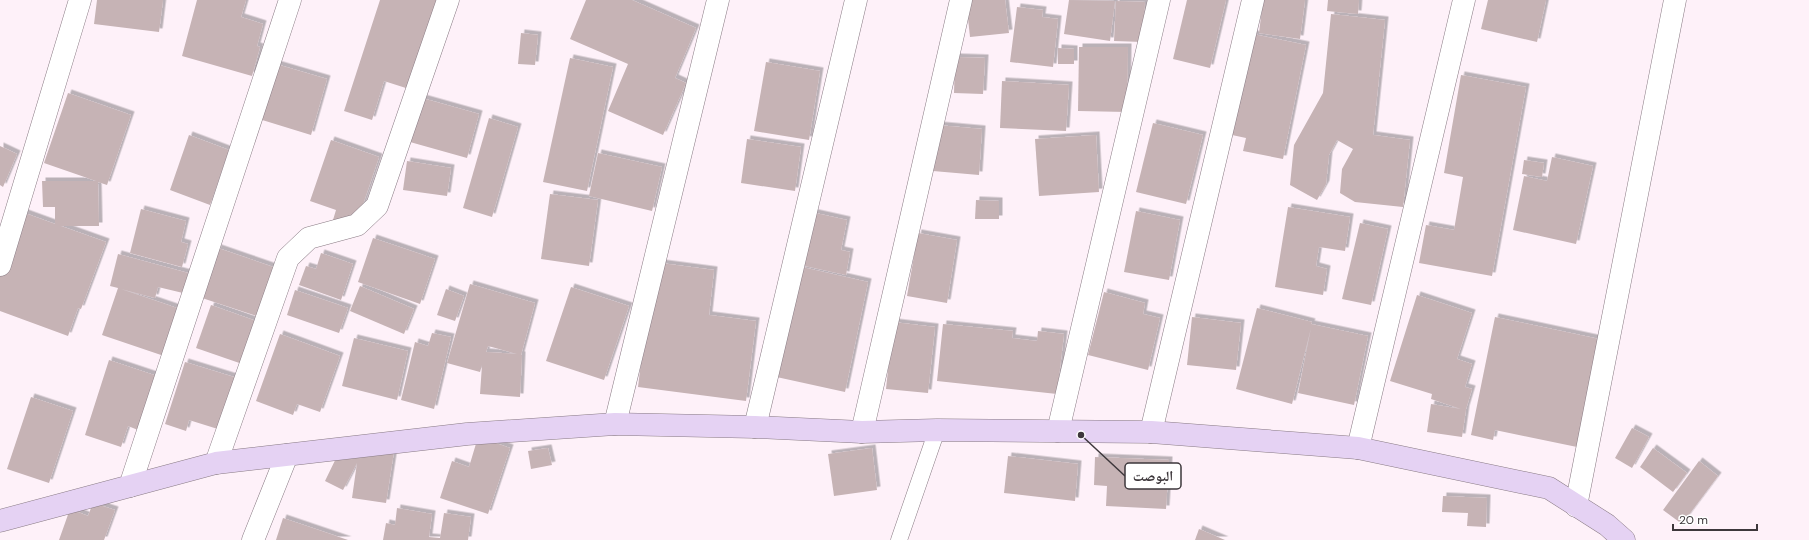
<svg xmlns="http://www.w3.org/2000/svg" width="1809" height="540" font-family="'DM Sans','Noto Naskh Arabic',sans-serif">
<style>
.building{fill:#c6b3b5;fill-rule:evenodd;filter:url(#shadow)}
.lines{fill:none;stroke-linecap:round;stroke-linejoin:round}
.lane-casing{stroke:#897b84;stroke-width:17}
.street-casing{stroke:#897b84;stroke-width:23}
.secondary-casing{stroke:#897b84;stroke-width:23}
.lane{stroke:#fff;stroke-width:16}
.street{stroke:#fff;stroke-width:22}
.secondary{stroke:#e5d2f3;stroke-width:22}
.leader{fill:none;stroke:#3d373b;stroke-width:1.5}
.callout-dot{fill:#3d373b;stroke:#fff;stroke-width:1.5}
.callout{fill:#fff;stroke:#3d373b;stroke-width:1.5}
.callout-label{font-size:14px;text-anchor:middle;font-weight:bold;fill:#3d373b}
</style>
<defs>
<filter id="shadow"><feDropShadow dx="3.5" dy="-3.5" stdDeviation="0" flood-color="#0004"/></filter>
</defs>
<rect width="100%" height="100%" fill="#fef1f9"/>
<g class="building">
<polygon points="97,0 163,0 159,32 94,24"/>
<polygon points="197,0 246,0 241,17 263,24 257,46 260,47 252,76 182,56"/>
<polygon points="380,0 438,0 409,89 384,81 372,120 344,111"/>
<polygon points="586,0 632,0 696,28 675,78 686,83 663,135 608,111 628,64 570,39"/>
<polygon points="966,0 1005,0 1009,33 970,37"/>
<polygon points="1069,0 1115,1 1110,41 1064,34"/>
<polygon points="1187,0 1226,0 1210,68 1173,59"/>
<polygon points="1263,0 1305,0 1300,39 1259,33"/>
<polygon points="1328,0 1359,0 1358,14 1327,11"/>
<polygon points="1488,0 1546,0 1537,42 1481,29"/>
<polygon points="1116,1 1145,2 1143,42 1114,41"/>
<polygon points="1017,7 1043,10 1042,17 1058,19 1053,67 1010,62"/>
<polygon points="1331,14 1385,20 1373,135 1410,140 1403,207 1355,202 1340,193 1342,169 1353,149 1337,140 1329,155 1326,184 1317,200 1290,185 1294,145 1323,93"/>
<polygon points="521,33 538,35 535,65 518,64"/>
<polygon points="1253,34 1306,45 1283,159 1243,151 1246,138 1232,135"/>
<polygon points="1079,47 1128,47 1127,112 1078,111"/>
<polygon points="1058,48 1074,49 1074,64 1058,64"/>
<polygon points="955,57 985,58 983,94 954,93"/>
<polygon points="570,58 613,67 587,191 543,182"/>
<polygon points="766,62 820,71 809,140 754,131"/>
<polygon points="276,64 327,79 311,135 259,119"/>
<polygon points="1461,75 1526,87 1492,276 1419,263 1426,225 1454,230 1463,177 1444,173"/>
<polygon points="1002,81 1069,85 1066,131 1000,128"/>
<polygon points="68,93 131,115 107,185 98,182 99,226 61,226 106,242 81,309 78,308 68,336 0,311 0,273 22,212 55,224 55,207 43,207 42,181 96,181 44,163"/>
<polygon points="422,98 479,114 467,158 410,142"/>
<polygon points="489,118 518,127 492,217 463,208"/>
<polygon points="1153,123 1203,135 1186,204 1136,192"/>
<polygon points="937,125 982,129 979,175 933,171"/>
<polygon points="189,135 229,150 210,205 170,190"/>
<polygon points="1096,135 1099,192 1039,196 1035,139"/>
<polygon points="747,139 801,147 795,191 741,183"/>
<polygon points="331,140 379,157 355,228 333,220 336,210 310,201"/>
<polygon points="0,146 17,154 3,187 0,185"/>
<polygon points="598,153 662,167 652,211 589,196"/>
<polygon points="1552,157 1593,166 1576,244 1513,230 1524,176 1547,181"/>
<polygon points="1524,160 1544,163 1542,177 1522,174"/>
<polygon points="407,161 451,168 447,196 403,190"/>
<polygon points="550,194 598,200 589,266 541,259"/>
<polygon points="976,200 999,201 999,219 975,219"/>
<polygon points="1288,207 1350,217 1345,251 1319,247 1316,266 1327,269 1323,295 1275,287"/>
<polygon points="141,209 186,221 181,242 188,244 182,267 130,253"/>
<polygon points="1136,211 1180,220 1169,280 1124,272"/>
<polygon points="811,212 847,220 841,250 850,252 846,275 796,264"/>
<polygon points="1360,223 1388,229 1371,305 1342,299"/>
<polygon points="918,233 957,240 947,303 907,296"/>
<polygon points="373,238 435,259 420,304 358,282"/>
<polygon points="218,248 276,268 260,317 202,298"/>
<polygon points="321,253 353,264 341,300 299,285 306,266 316,269"/>
<polygon points="118,254 188,273 183,293 158,287 155,298 121,289 180,309 164,356 102,335 118,288 110,286"/>
<polygon points="653,262 714,270 709,315 756,321 746,401 638,387"/>
<polygon points="802,267 868,282 845,392 772,376"/>
<path d="M470,284L535,303L521,355H522L520,397L480,394L482,365L480,372L447,363ZM488,346L517,354L486,352Z"/>
<polygon points="360,286 414,309 404,334 350,311"/>
<polygon points="571,287 629,306 604,380 546,361"/>
<polygon points="446,289 464,296 455,321 437,315"/>
<polygon points="295,290 348,308 339,333 287,315"/>
<polygon points="1104,292 1145,303 1143,314 1160,318 1148,370 1088,355"/>
<polygon points="1417,295 1472,313 1457,359 1472,364 1465,387 1472,389 1466,409 1462,437 1427,432 1431,404 1461,409 1431,399 1432,394 1390,381"/>
<polygon points="211,305 262,323 248,366 196,348"/>
<polygon points="1257,308 1312,322 1311,324 1368,336 1354,405 1298,393 1311,328 1292,404 1236,389"/>
<polygon points="1192,317 1241,323 1236,370 1187,365"/>
<polygon points="1495,317 1599,339 1577,447 1495,430 1493,440 1471,435"/>
<polygon points="893,322 935,327 928,393 886,389"/>
<polygon points="943,324 1013,331 1012,338 1037,341 1038,331 1064,334 1057,394 937,381"/>
<polygon points="432,333 451,337 434,409 401,400 415,342 428,346"/>
<polygon points="280,334 340,356 320,412 297,404 293,415 256,401"/>
<polygon points="354,338 408,351 397,400 342,386"/>
<polygon points="109,360 160,377 143,432 128,426 121,447 85,435"/>
<polygon points="185,362 237,378 221,430 189,420 186,431 165,424"/>
<polygon points="31,397 73,411 49,483 7,469"/>
<polygon points="1632,428 1649,437 1632,468 1615,458"/>
<polygon points="478,437 510,448 488,514 440,498 452,461 469,467"/>
<polygon points="395,445 386,503 352,498 357,463 343,490 325,481 341,448"/>
<polygon points="548,448 552,465 531,469 528,451"/>
<polygon points="872,448 877,490 834,496 828,454"/>
<polygon points="1653,448 1687,473 1673,492 1640,467"/>
<polygon points="1008,456 1078,464 1075,501 1004,493"/>
<polygon points="1095,457 1169,460 1166,509 1106,506 1107,486 1094,485"/>
<polygon points="1699,461 1718,476 1682,524 1663,510"/>
<polygon points="1443,496 1487,498 1486,527 1467,526 1468,513 1442,512"/>
<polygon points="93,503 115,510 104,540 59,540 70,509 88,516"/>
<polygon points="397,508 432,514 429,537 440,538 444,513 471,517 468,540 383,540 386,523 395,525"/>
<polygon points="283,518 348,540 276,540"/>
<polygon points="1199,529 1225,540 1195,540"/>
</g>
<g class="lines">
<g class="lane-casing">
<polyline id="lane" points="899,540 937,430"/>
</g>
<g class="street-casing">
<g id="street">
<polyline points="0,265 80,0"/>
<polyline points="615,424 718,0"/>
<polyline points="755,427 856,0"/>
<polyline points="1058,431 1159,0"/>
<polyline points="862,432 961,0"/>
<polyline points="1151,432 1253,0"/>
<polyline points="1358,448 1464,0"/>
<polyline points="216,463 288,258 309,238 357,225 377,206 448,0"/>
<polyline points="130,486 290,0"/>
<polyline points="1576,506 1675,0"/>
<polyline points="253,540 287,455"/>
</g>
</g>
<g class="secondary-casing">
<polyline id="secondary" points="0,521 216,463 467,434 615,424 755,427 862,432 937,430 1151,432 1358,448 1549,488 1607,525 1624,540"/>
</g>
<use href="#lane" class="lane"/>
<use href="#street" class="street"/>
<use href="#secondary" class="secondary"/>
</g>
<path class="leader" d="M1081 435L1125 476"/>
<circle class="callout-dot" cx="1081" cy="435" r="4"/>
<rect class="callout" x="1125" y="463" width="56" height="26" rx="4"/>
<g class="callout-label">
<text x="1153" y="481">البوصت</text>
</g>
<path d="M1673 524v6h84v-6" fill="none" stroke="#3d373b" stroke-width="2"/>
<text x="1679" y="524" font-size="12" fill="#3d373b" stroke="#ffffff" stroke-width="3" paint-order="stroke">20 m</text>
</svg>
